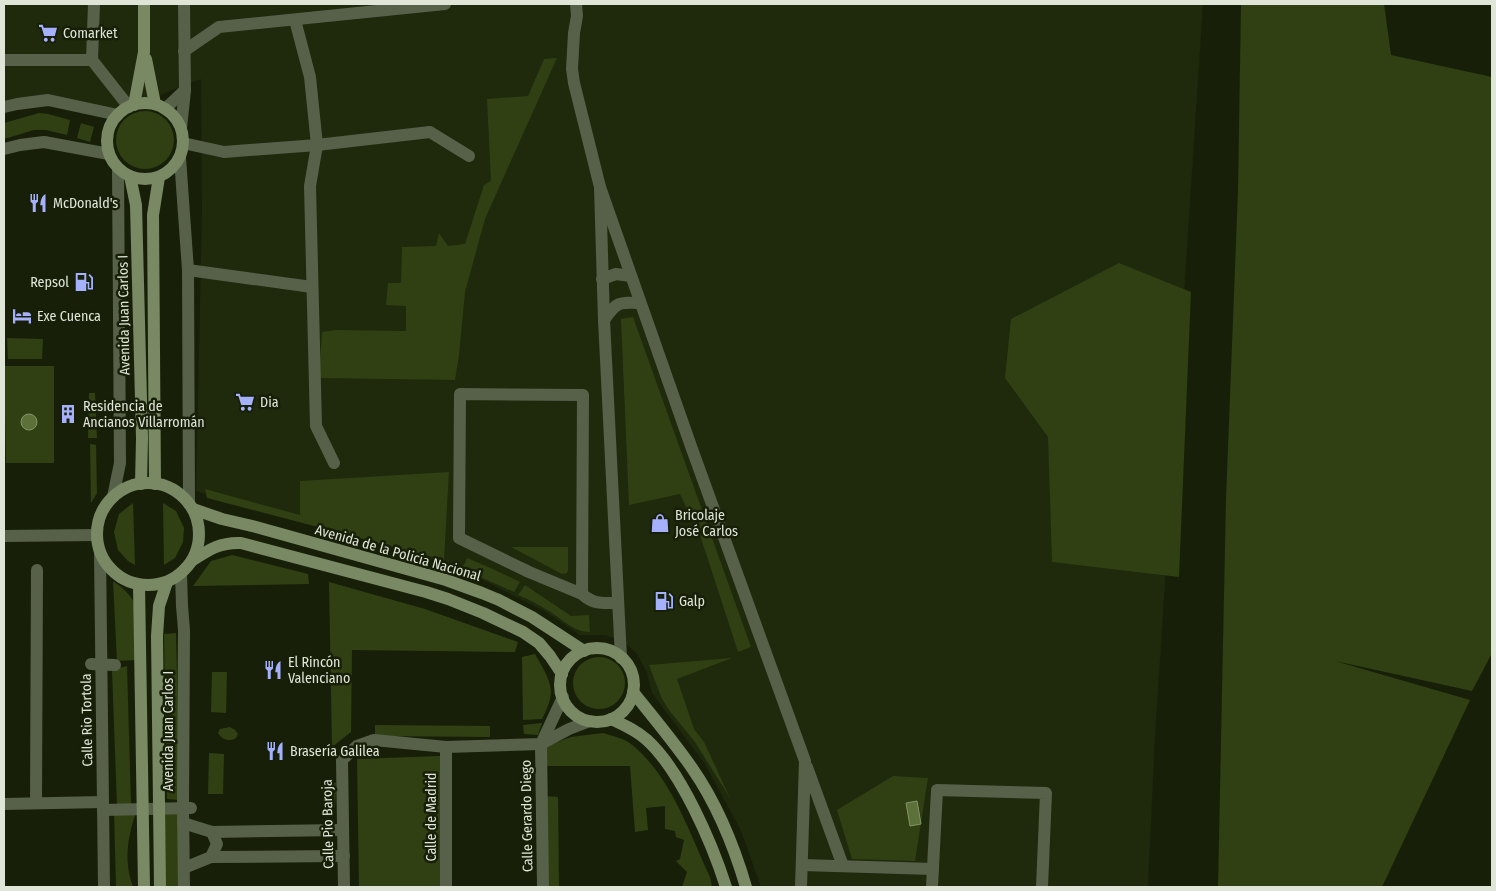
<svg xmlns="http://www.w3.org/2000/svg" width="1496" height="891" font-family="'Fira Sans Condensed',sans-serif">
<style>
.built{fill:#1f290c}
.green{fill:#304013}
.water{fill:#5c7139;stroke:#839468}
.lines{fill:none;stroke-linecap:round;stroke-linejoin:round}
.pedestrian{stroke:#57614a;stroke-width:12}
.minor{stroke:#57614a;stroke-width:12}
.tertiary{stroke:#57614a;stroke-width:12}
.secondary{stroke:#798963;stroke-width:12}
.labels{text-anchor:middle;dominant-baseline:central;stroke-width:5;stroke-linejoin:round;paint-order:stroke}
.poi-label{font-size:14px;fill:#dfe5d7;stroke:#171f09;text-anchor:start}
.street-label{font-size:14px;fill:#dfe5d7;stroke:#171f09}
</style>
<rect width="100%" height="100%" fill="#171f09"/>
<polygon class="built" points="4,4 1203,4 1155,736 1148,887 761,887 741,831 705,764 652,693 647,673 637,654 624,642 605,635 580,635 546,612 481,579 422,557 196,491 202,210 201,79 129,107 122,111 55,101 4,108"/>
<g class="green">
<polygon points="1241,4 1384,4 1391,55 1492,77 1492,653 1472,691 1335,661 1470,700 1382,887 1218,887 1226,499 1238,191"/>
<polygon points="557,58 485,219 465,292 459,355 455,380 319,378 322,332 336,330 406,331 406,306 386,305 388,283 401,283 402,247 436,246 439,233 448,246 465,244 484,185 491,181 487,99 528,96 544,59"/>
<circle cx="145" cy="140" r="29"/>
<polygon points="39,113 48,114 70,120 67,135 46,130 34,130 4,139 4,123"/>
<polygon points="81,123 94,127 90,142 77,138"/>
<polygon points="1119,263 1191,292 1179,577 1052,562 1048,437 1005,378 1011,319"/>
<polygon points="633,317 751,647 738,652 701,538 680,494 629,505 621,319"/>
<polygon points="7,338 43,339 42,359 8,359"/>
<polygon points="4,366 54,366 54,463 6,463"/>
<polygon points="89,393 95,393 97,438 88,438"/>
<polygon points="90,444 96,445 97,493 91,503"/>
<polygon points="449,472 444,560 207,498 205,489 300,515 300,481"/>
<polygon points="133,503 135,565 128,561 118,550 114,532 119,514"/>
<polygon points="163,503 176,511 184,528 183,542 175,558 164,565"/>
<polygon points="511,547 568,547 568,570 567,573 562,574"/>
<polygon points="232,555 308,574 309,584 193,586 211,561"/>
<polygon points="467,558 493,569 520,582 514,592 485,579 455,569 464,565"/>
<path d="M113,581C123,588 131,595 136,606V660L117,661Z"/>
<polygon points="329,582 425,609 518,642 515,652 352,650 351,732 332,747"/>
<path d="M525,585L571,616L589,615L590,632C574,633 560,617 547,610C538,604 528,599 518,595Z"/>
<polygon points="176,633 180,800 167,799 164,634"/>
<path d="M535,654C541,665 550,678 551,691C551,701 546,711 542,719L523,720L522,657Z"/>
<circle cx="599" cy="683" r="26"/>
<polygon points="732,658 677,679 694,729 704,742 730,798 695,742 669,710 662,699 649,665"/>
<polygon points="127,666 131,805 117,806 112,670"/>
<polygon points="212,672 227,672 226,713 211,712"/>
<polygon points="542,723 538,735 524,734 523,725"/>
<polygon points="375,725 490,726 490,737 375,736"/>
<path d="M230,727L235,730L238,734L236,738C229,742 222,740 218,733L220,729Z"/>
<path d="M603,733C612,736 624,738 631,744C671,776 689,832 710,877L712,887H682L687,872L676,861L680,859L684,840L676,837L675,831L665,829V806L646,808L648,830L635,832L630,766H547V746L571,737Z"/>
<polygon points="209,753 224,754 223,794 208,794"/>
<polygon points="440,756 441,887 359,887 357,759"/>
<polygon points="893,776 928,778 915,861 852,859 837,810"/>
<polygon points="328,782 336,783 335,808 327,808"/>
<polygon points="546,796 558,797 559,887 546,887"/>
<polygon points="179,811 180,887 164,887 162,812"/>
<path d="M114,812L135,815C127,839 124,863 133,887H116Z"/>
</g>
<g class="water">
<circle cx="29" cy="422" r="8"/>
<polygon points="917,801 921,824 910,826 906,803"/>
</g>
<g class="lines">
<g class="pedestrian">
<polyline points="91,664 115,665"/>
<polyline points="446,747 446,887"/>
<polyline points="36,803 37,570"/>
<polyline points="103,810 191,808"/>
</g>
<g class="minor">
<polyline points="576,4 577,16 574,33 572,69 574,83 600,187 604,320 621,658"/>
<polyline points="295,20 310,77 317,145 310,186 316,426 334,463"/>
<polyline points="184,51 219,27 445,4"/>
<polyline points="4,60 92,60 129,107"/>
<polyline points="92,60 94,4"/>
<polyline points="165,109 185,90"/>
<polyline points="181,128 185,90 184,4"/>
<polyline points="183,143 224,152 317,145 430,132 469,156"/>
<polyline points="180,158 188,270 189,504"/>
<polyline points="600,187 692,449 805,761 801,887"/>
<polyline points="188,270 312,287"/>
<polyline points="602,279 616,274 631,276"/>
<path d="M604,320C616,302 619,302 640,303"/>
<polyline points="113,497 120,463 118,168"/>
<polyline points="4,536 97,535"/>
<polyline points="100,553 104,887"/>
<polyline points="181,574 182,606 184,630 183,808 184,887"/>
<path d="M582,594L583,395L460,394L459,538L529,572L582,594C594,605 603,603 618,603"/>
<polyline points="807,767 843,866"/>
<polyline points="4,804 103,802"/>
<polyline points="183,823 212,832 217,844 211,857 184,868"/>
<polyline points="212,832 343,830"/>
<polyline points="211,857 344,856"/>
<polyline points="802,865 933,869"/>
<polyline points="344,887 342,760 357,746 374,740 446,747 541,744 569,729 590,721"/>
<polyline points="543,887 541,744 563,697"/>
<polyline points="932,887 937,790 1046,793 1042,887"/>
</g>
<g class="tertiary">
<polyline points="4,107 17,104 48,100 118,115"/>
<polyline points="4,149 20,145 44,142 109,154"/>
</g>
<g class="secondary">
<polyline points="146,59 155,104"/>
<circle cx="145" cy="141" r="38"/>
<polyline points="134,105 144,52 144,4"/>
<polyline points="130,176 136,205 142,438 141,484"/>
<circle cx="148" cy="534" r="51"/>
<polyline points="155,484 153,215 159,177"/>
<polyline points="193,509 222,519 256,527 446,580 482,593 499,600 532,617 584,651"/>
<path d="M193,560C210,549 221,542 241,543L426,592L448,599L483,613L523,632L539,643L550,656L562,674"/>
<polyline points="139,585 144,887"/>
<circle cx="597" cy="685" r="37"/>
<path d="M633,692C653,717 674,742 692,768C717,804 734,846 746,887"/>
<path d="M611,719C624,725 636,730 647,740C681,771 712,843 726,887"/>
<polyline points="160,887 157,636 159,606 167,582"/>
</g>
</g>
<defs>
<g id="supermarket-bare" transform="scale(1.5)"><path d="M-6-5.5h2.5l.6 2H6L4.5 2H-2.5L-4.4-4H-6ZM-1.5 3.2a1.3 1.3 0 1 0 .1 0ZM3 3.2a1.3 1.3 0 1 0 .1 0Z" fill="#a5b1fc" stroke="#171f09" stroke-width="2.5" paint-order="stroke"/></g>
<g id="restaurant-bare" transform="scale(1.5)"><path d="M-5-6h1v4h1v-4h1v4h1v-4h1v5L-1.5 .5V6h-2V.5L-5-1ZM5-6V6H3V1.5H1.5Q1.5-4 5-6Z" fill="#a5b1fc" stroke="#171f09" stroke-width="2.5" paint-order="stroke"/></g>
<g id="fuel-bare" transform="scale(1.5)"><path d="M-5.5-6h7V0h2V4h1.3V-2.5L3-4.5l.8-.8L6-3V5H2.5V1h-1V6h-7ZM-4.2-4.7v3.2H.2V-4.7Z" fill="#a5b1fc" stroke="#171f09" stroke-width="2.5" paint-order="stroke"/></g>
<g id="hotel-bare" transform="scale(1.5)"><path d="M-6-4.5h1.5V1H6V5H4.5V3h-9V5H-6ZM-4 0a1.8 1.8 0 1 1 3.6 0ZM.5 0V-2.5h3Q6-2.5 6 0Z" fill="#a5b1fc" stroke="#171f09" stroke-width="2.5" paint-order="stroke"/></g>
<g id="building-bare" transform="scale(1.5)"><path d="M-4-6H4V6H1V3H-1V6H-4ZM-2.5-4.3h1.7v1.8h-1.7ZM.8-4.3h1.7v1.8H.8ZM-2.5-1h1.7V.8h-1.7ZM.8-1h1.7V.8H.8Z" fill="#a5b1fc" stroke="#171f09" stroke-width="2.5" paint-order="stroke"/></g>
<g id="shop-bare" transform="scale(1.5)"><path d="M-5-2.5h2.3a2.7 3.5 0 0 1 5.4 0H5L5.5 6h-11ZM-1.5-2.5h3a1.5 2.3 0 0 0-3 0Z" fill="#a5b1fc" stroke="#171f09" stroke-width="2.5" paint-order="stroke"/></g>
</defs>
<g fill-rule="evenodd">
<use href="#supermarket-bare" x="48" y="33"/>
<use href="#restaurant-bare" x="38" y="203"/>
<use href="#fuel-bare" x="84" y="282"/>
<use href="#hotel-bare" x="22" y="316"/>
<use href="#supermarket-bare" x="245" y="402"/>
<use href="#building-bare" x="68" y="414"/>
<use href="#shop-bare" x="660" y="523"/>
<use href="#fuel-bare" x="664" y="601"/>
<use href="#restaurant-bare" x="273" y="670"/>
<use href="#restaurant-bare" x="275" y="751"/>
</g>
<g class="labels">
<g class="poi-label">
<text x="63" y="33">Comarket</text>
<text x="53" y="203">McDonald's</text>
<text x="69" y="282" text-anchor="end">Repsol</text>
<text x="37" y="316">Exe Cuenca</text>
<text x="260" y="402">Dia</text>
<text x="83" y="406">Residencia de<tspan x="83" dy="16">Ancianos Villarromán</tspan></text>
<text x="675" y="515">Bricolaje<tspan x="675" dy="16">José Carlos</tspan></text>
<text x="679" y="601">Galp</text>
<text x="288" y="662">El Rincón<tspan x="288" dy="16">Valenciano</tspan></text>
<text x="290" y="751">Brasería Galilea</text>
</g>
<g class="street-label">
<text transform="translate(124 315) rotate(-91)">Avenida Juan Carlos I</text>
<text transform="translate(398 553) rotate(16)">Avenida de la Policía Nacional</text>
<text transform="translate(87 720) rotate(-91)">Calle Rio Tortola</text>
<text transform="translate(168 731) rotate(-90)">Avenida Juan Carlos I</text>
<text transform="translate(527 816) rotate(-91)">Calle Gerardo Diego</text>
<text transform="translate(431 817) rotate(-90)">Calle de Madrid</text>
<text transform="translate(328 824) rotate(-91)">Calle Pio Baroja</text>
</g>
</g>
<rect width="1496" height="891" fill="none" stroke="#dfe5d7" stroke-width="10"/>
</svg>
